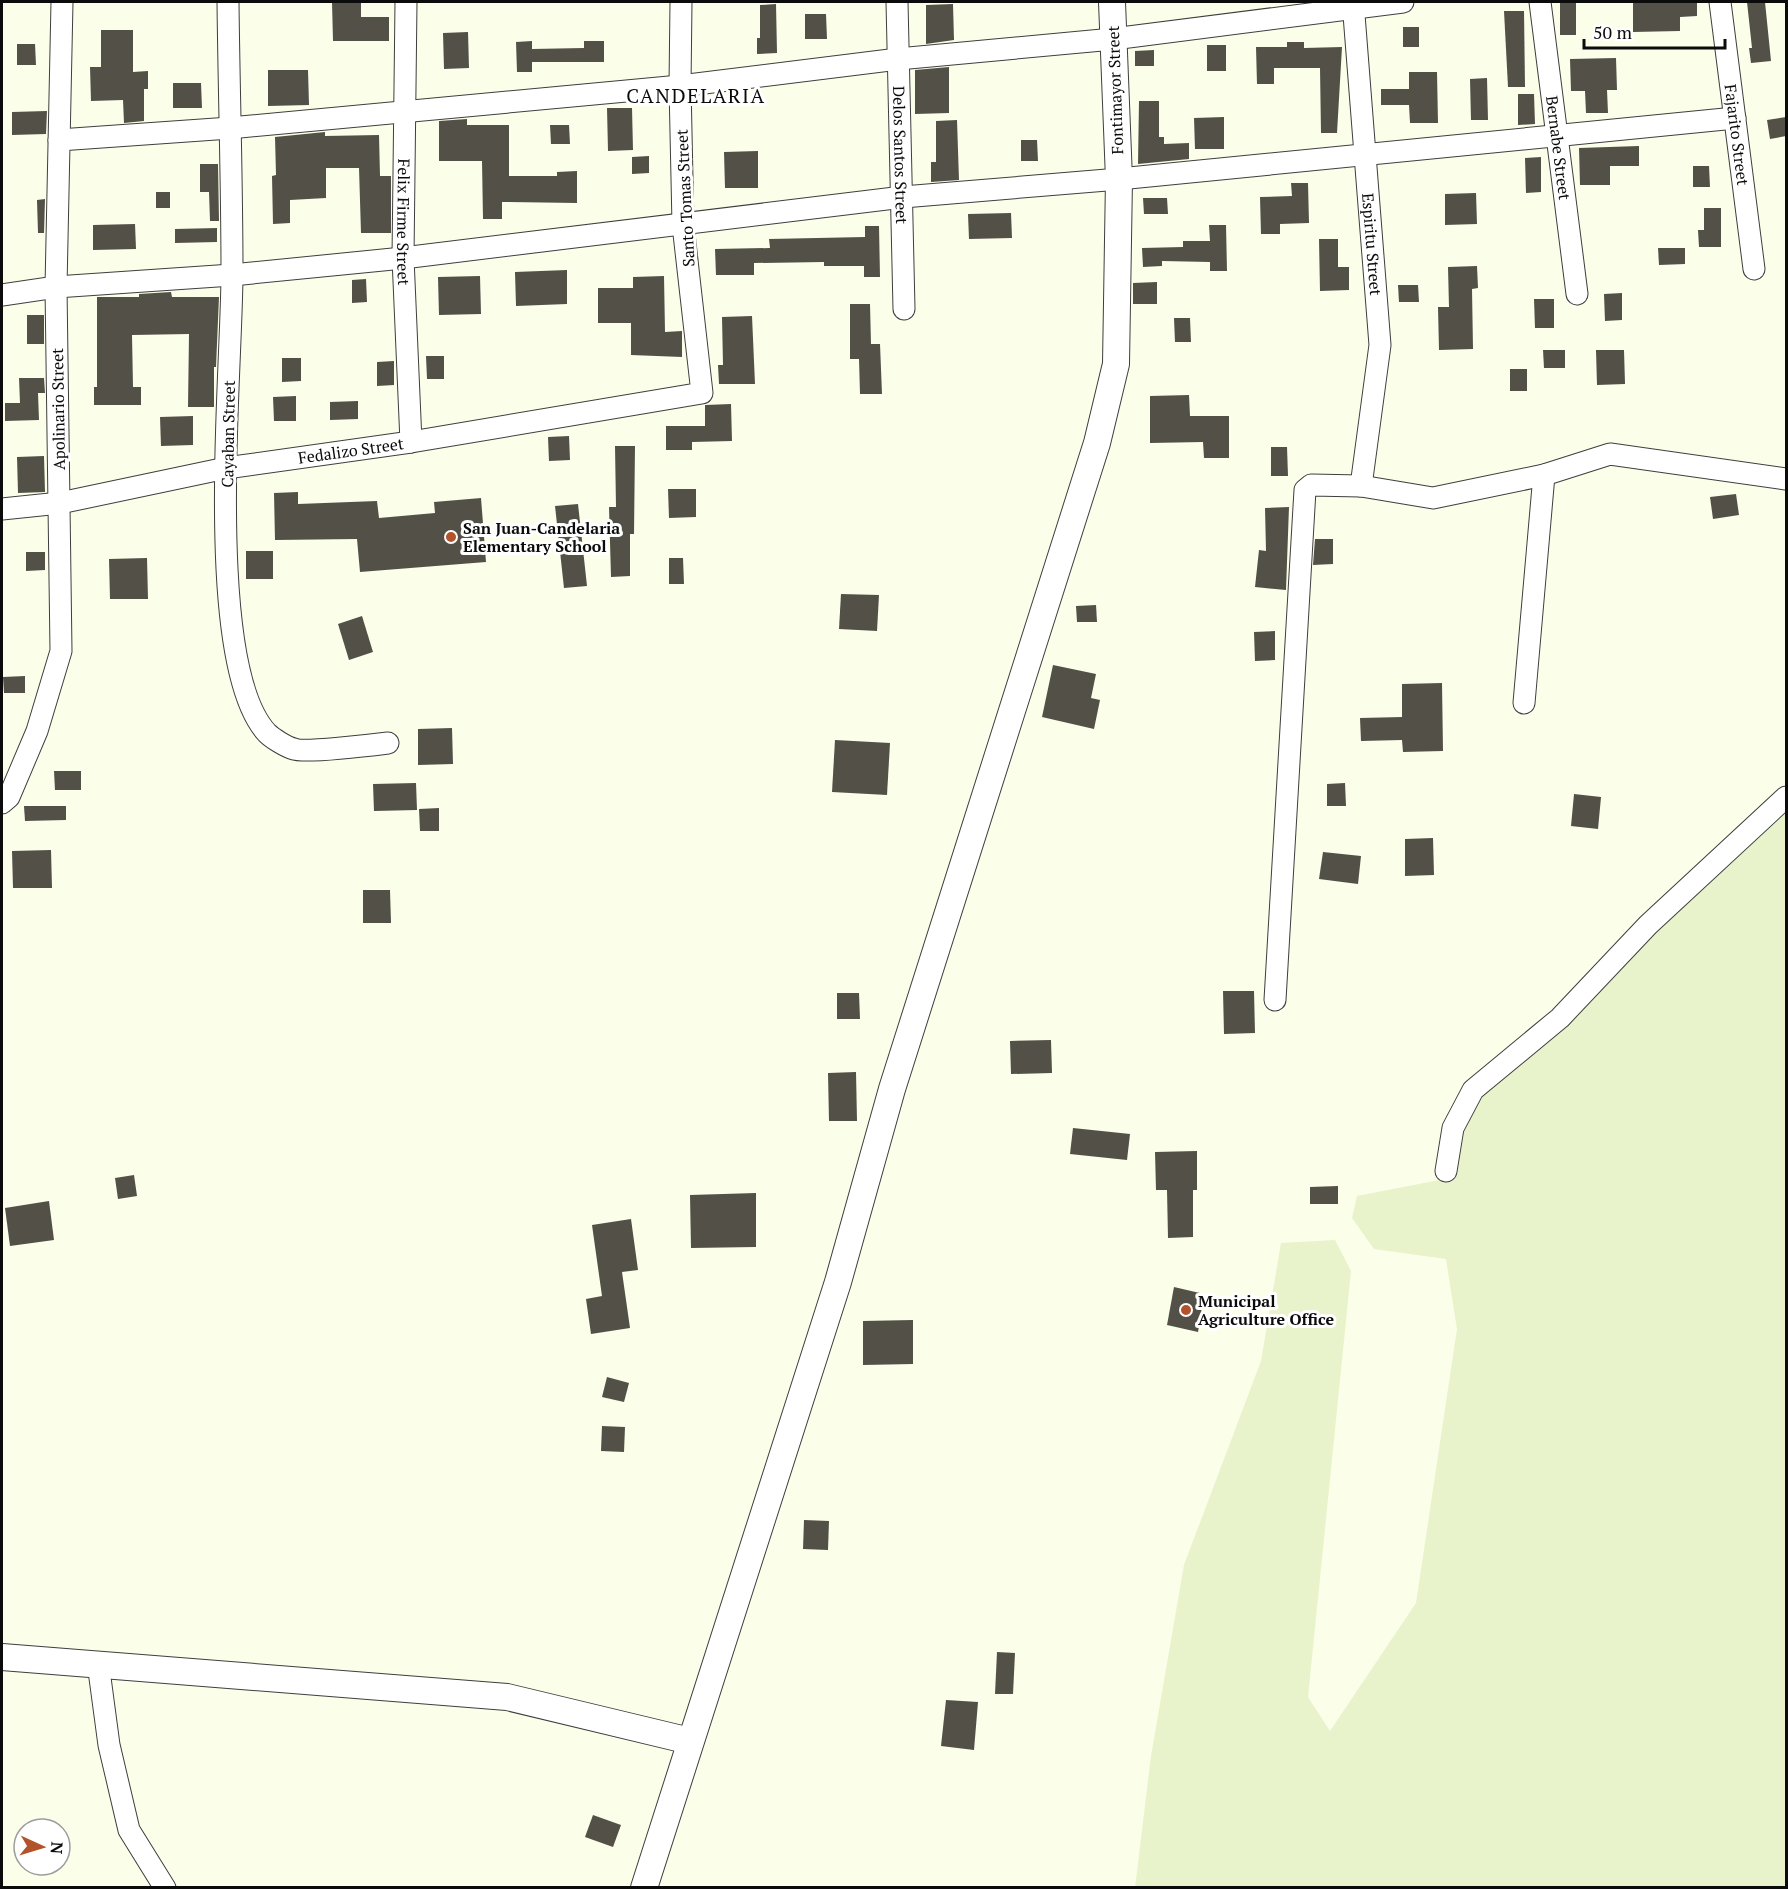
<svg xmlns="http://www.w3.org/2000/svg" width="1788" height="1889" font-family="'PT Serif',serif">
<style>
.farmland{fill:#e8f2cb}
.building{fill:#535048}
.lines{fill:none;stroke-linecap:round;stroke-linejoin:round}
.minor-casing{stroke:#3e3e3e;stroke-width:23}
.tertiary-casing{stroke:#3e3e3e;stroke-width:28}
.minor{stroke:#fff;stroke-width:21}
.tertiary{stroke:#fff;stroke-width:26}
.poi-dot{fill:#b2532b;stroke:#fff;stroke-width:2}
.labels{text-anchor:middle;dominant-baseline:central;stroke-width:6;stroke-linejoin:round;paint-order:stroke}
.street-label{font-size:16px;fill:#0b0b0b;stroke:#fff}
.poi-label{font-size:16px;font-weight:bold;fill:#0b0b0b;stroke:#fff;text-anchor:start}
.quarter-label{font-size:20px;letter-spacing:1.5px;fill:#0b0b0b;stroke:#fff}
</style>
<rect width="100%" height="100%" fill="#fbfee9"/>
<polygon class="farmland" points="1786,810 1786,1887 1135,1888 1151,1756 1184,1565 1261,1361 1281,1243 1335,1240 1351,1271 1308,1697 1330,1731 1416,1603 1457,1329 1446,1259 1374,1249 1352,1218 1357,1196 1450,1178 1458,1133 1479,1097 1564,1028 1651,937"/>
<g class="building">
<polygon points="332,2 361,2 361,17 389,17 389,41 333,41"/>
<rect x="1560" y="2" width="16" height="33"/>
<polygon points="1633,2 1697,2 1697,16 1680,17 1680,31 1633,32"/>
<polygon points="1747,2 1765,2 1771,61 1751,63 1749,48 1752,48"/>
<polygon points="776,4 777,53 757,54 757,38 760,38 760,5"/>
<polygon points="953,4 954,40 926,44 926,5"/>
<polygon points="1504,11 1524,11 1525,87 1508,87"/>
<polygon points="805,14 826,14 827,39 805,39"/>
<rect x="1403" y="27" width="16" height="20"/>
<polygon points="101,30 133,30 133,72 148,71 148,89 144,89 144,121 124,123 123,100 91,101 90,67 101,67"/>
<polygon points="468,32 469,68 444,69 443,33"/>
<polygon points="532,41 532,49 584,48 584,41 604,41 604,62 532,62 532,72 517,72 516,42"/>
<polygon points="1287,42 1304,42 1304,48 1342,47 1337,133 1321,133 1320,68 1274,68 1274,84 1257,84 1256,47 1287,47"/>
<polygon points="17,44 35,44 36,65 17,65"/>
<rect x="1207" y="45" width="19" height="26"/>
<polygon points="1154,50 1154,66 1135,66 1135,51"/>
<polygon points="1616,58 1617,90 1607,90 1608,113 1586,113 1585,91 1571,91 1570,59"/>
<polygon points="949,67 949,113 915,114 915,70"/>
<polygon points="268,70 308,70 309,105 268,106"/>
<polygon points="1409,72 1437,72 1438,123 1410,123 1409,105 1381,105 1381,89 1409,89"/>
<polygon points="1487,78 1488,120 1471,120 1470,79"/>
<polygon points="173,83 201,83 202,108 173,108"/>
<polygon points="1518,94 1534,94 1535,124 1518,125"/>
<polygon points="1139,101 1159,101 1159,137 1164,137 1164,144 1189,143 1189,159 1138,164"/>
<polygon points="607,108 632,108 633,150 608,151"/>
<polygon points="47,111 46,134 12,135 12,112"/>
<polygon points="1224,117 1224,149 1195,149 1194,118"/>
<polygon points="1786,117 1786,136 1770,139 1767,120"/>
<polygon points="467,119 467,125 509,125 509,176 557,176 557,172 577,171 577,203 502,202 502,219 483,219 482,161 439,161 439,121"/>
<polygon points="957,120 959,180 931,182 931,162 936,162 936,121"/>
<polygon points="550,125 569,125 570,144 551,144"/>
<polygon points="325,132 325,136 379,135 380,176 391,176 391,233 361,233 359,168 326,168 326,198 290,200 290,223 273,224 272,176 276,175 275,137"/>
<polygon points="1021,140 1037,140 1038,161 1021,161"/>
<polygon points="1639,146 1639,166 1610,166 1610,185 1580,185 1579,148"/>
<polygon points="758,151 758,188 725,188 724,152"/>
<polygon points="649,156 649,173 632,174 632,157"/>
<polygon points="1541,157 1541,192 1526,193 1525,158"/>
<polygon points="200,164 218,164 219,221 210,221 209,192 200,192"/>
<polygon points="1693,166 1709,166 1710,187 1693,187"/>
<polygon points="1291,183 1308,183 1309,223 1280,224 1280,234 1261,234 1260,197 1292,196"/>
<rect x="156" y="192" width="14" height="16"/>
<polygon points="1476,193 1477,224 1445,225 1445,194"/>
<polygon points="1143,198 1167,198 1168,214 1144,214"/>
<polygon points="45,199 44,233 38,233 37,200"/>
<polygon points="1704,208 1721,208 1721,247 1699,247 1698,230 1704,230"/>
<polygon points="1011,213 1012,238 969,239 968,214"/>
<polygon points="135,224 136,249 93,250 93,225"/>
<polygon points="1209,225 1226,225 1227,271 1210,271 1210,262 1162,261 1162,266 1143,267 1142,248 1183,247 1183,241 1210,241"/>
<polygon points="865,226 879,226 880,277 864,277 864,266 824,266 824,262 754,263 754,275 716,275 715,249 770,248 769,239 865,237"/>
<polygon points="217,228 217,242 175,243 175,229"/>
<polygon points="1319,239 1338,239 1338,267 1349,267 1349,290 1320,291"/>
<polygon points="1658,248 1685,248 1685,264 1659,265"/>
<polygon points="1477,266 1478,288 1472,289 1473,349 1439,350 1438,307 1449,307 1448,267"/>
<polygon points="567,270 567,304 516,306 515,272"/>
<polygon points="480,276 481,314 439,315 438,277"/>
<polygon points="664,276 665,332 682,331 682,357 631,355 631,323 598,323 598,288 633,288 633,277"/>
<polygon points="366,279 367,302 352,303 352,280"/>
<polygon points="1157,282 1157,304 1133,304 1133,283"/>
<polygon points="1398,285 1418,285 1419,302 1399,302"/>
<polygon points="171,292 172,297 219,297 216,367 214,367 214,407 188,407 189,334 132,335 133,387 141,387 141,405 94,405 94,387 97,387 97,297 139,297 139,294"/>
<polygon points="1622,293 1622,320 1605,321 1604,294"/>
<polygon points="1534,299 1554,299 1554,328 1535,328"/>
<polygon points="850,304 870,304 871,344 880,344 882,394 860,394 859,359 850,359"/>
<rect x="27" y="315" width="17" height="29"/>
<polygon points="752,316 755,384 719,384 718,365 723,365 722,317"/>
<polygon points="1174,318 1190,318 1191,342 1175,342"/>
<polygon points="1543,350 1565,350 1565,368 1544,368"/>
<polygon points="1596,350 1624,350 1625,384 1597,385"/>
<polygon points="426,356 444,356 444,379 427,379"/>
<polygon points="282,358 301,358 301,381 282,382"/>
<polygon points="394,361 394,385 377,386 377,362"/>
<rect x="1510" y="369" width="17" height="22"/>
<polygon points="19,378 44,378 45,393 38,393 39,420 5,421 5,403 20,403"/>
<polygon points="1189,395 1190,416 1229,416 1229,458 1204,458 1203,442 1150,443 1150,396"/>
<polygon points="296,396 296,421 274,421 273,397"/>
<polygon points="358,401 358,419 330,420 330,402"/>
<polygon points="731,404 732,441 692,442 692,450 666,450 666,426 705,426 705,405"/>
<polygon points="193,416 193,445 161,446 160,417"/>
<polygon points="569,436 570,460 549,461 548,437"/>
<polygon points="615,446 635,446 634,534 630,534 630,576 611,577 609,507 616,507"/>
<polygon points="1271,447 1287,447 1288,476 1271,476"/>
<polygon points="44,456 45,492 18,493 17,457"/>
<polygon points="668,489 696,489 696,517 669,518"/>
<polygon points="298,492 298,504 377,501 379,518 435,513 434,502 481,498 486,562 360,572 357,539 275,540 274,493"/>
<polygon points="1736,494 1739,515 1713,519 1710,497"/>
<polygon points="578,504 587,586 564,588 555,506"/>
<polygon points="1289,507 1286,590 1255,587 1259,550 1266,551 1265,508"/>
<polygon points="1315,539 1333,539 1333,564 1313,565"/>
<rect x="246" y="551" width="27" height="28"/>
<polygon points="26,552 45,552 45,570 26,571"/>
<polygon points="147,558 148,599 110,599 109,559"/>
<polygon points="669,558 683,558 684,584 669,584"/>
<polygon points="841,594 879,595 877,631 839,629"/>
<polygon points="1096,605 1097,622 1077,622 1076,606"/>
<polygon points="362,616 373,652 349,660 338,624"/>
<polygon points="1275,631 1275,660 1255,661 1254,632"/>
<polygon points="1053,665 1096,674 1091,698 1100,700 1094,729 1042,717"/>
<polygon points="25,676 25,693 4,693 3,677"/>
<polygon points="1442,683 1443,751 1403,752 1402,740 1361,741 1360,718 1402,717 1402,684"/>
<polygon points="452,728 453,764 418,765 418,729"/>
<polygon points="835,740 890,743 887,795 832,792"/>
<polygon points="54,771 81,771 81,790 55,790"/>
<polygon points="416,783 417,810 374,811 373,784"/>
<polygon points="1345,783 1346,806 1327,806 1327,784"/>
<polygon points="1574,794 1601,797 1598,829 1571,826"/>
<polygon points="24,806 66,806 66,820 25,821"/>
<polygon points="439,808 439,831 420,831 419,809"/>
<polygon points="1433,838 1434,875 1405,876 1405,839"/>
<polygon points="51,850 52,888 13,888 12,851"/>
<polygon points="1323,852 1361,856 1358,884 1319,879"/>
<polygon points="363,890 390,890 391,923 363,923"/>
<polygon points="1223,991 1254,991 1255,1033 1224,1034"/>
<polygon points="837,993 859,993 860,1019 837,1019"/>
<polygon points="1051,1040 1052,1073 1011,1074 1010,1041"/>
<polygon points="856,1072 857,1121 829,1121 828,1073"/>
<polygon points="1073,1128 1130,1134 1127,1160 1070,1154"/>
<polygon points="1197,1151 1197,1190 1193,1190 1193,1237 1168,1238 1167,1190 1156,1190 1155,1152"/>
<polygon points="134,1175 137,1196 118,1199 115,1178"/>
<polygon points="1338,1186 1338,1204 1310,1204 1310,1187"/>
<polygon points="756,1193 756,1247 691,1248 690,1195"/>
<polygon points="49,1201 54,1240 10,1246 5,1208"/>
<polygon points="631,1219 638,1270 622,1272 630,1328 591,1334 586,1299 602,1296 592,1225"/>
<polygon points="1174,1287 1204,1294 1198,1332 1167,1325"/>
<polygon points="913,1320 913,1364 863,1365 863,1321"/>
<polygon points="607,1377 629,1383 624,1402 602,1397"/>
<polygon points="602,1426 625,1427 624,1452 601,1451"/>
<polygon points="804,1520 829,1521 828,1550 803,1549"/>
<polygon points="997,1652 1015,1653 1013,1694 995,1694"/>
<polygon points="946,1700 978,1702 974,1750 941,1746"/>
<polygon points="593,1815 621,1825 613,1847 585,1837"/>
</g>
<g class="lines">
<g class="minor-casing">
<g id="minor">
<path d="M228,2C229,92 232,183 232,273C232,371 203,664 267,733C272,738 286,747 294,749C304,753 372,745 388,743"/>
<path id="s1" d="M406,2L403,258L411,442"/>
<path id="s2" d="M897,2L904,309"/>
<path id="s3" d="M1353,2L1380,345L1361,486"/>
<path id="s4" d="M1540,2L1577,294"/>
<path id="s5" d="M1720,2L1754,269"/>
<polyline points="59,140 230,128 680,86 898,59 1113,39 1403,2"/>
<polyline points="2,295 56,287 232,275 403,258 903,197 1119,179 1735,118"/>
<path id="s6" d="M2,509L60,503L226,468L411,442L702,393L683,225L680,86L681,2"/>
<polyline points="1524,703 1544,475"/>
<polyline points="2,803 9,797 37,731 61,651 56,287 62,2"/>
<polyline points="1275,1000 1305,490 1311,485 1361,486 1433,498 1544,475 1610,454 1786,479"/>
<polyline points="1446,1171 1453,1128 1473,1090 1560,1018 1648,925 1786,797"/>
<polyline points="98,1663 109,1745 129,1830 165,1888"/>
</g>
</g>
<g class="tertiary-casing">
<g id="tertiary">
<polyline points="2,1657 507,1697 690,1741"/>
<polyline points="644,1888 838,1282 892,1089 1097,443 1116,364 1119,179 1112,2"/>
</g>
</g>
<use href="#minor" class="minor"/>
<use href="#tertiary" class="tertiary"/>
</g>
<g class="poi-dot">
<circle cx="451" cy="537" r="6"/>
<circle cx="1186" cy="1310" r="6"/>
</g>
<g class="labels">
<g class="street-label">
<text transform="translate(1115 90) rotate(-92)">Fontimayor Street</text>
<text stroke="none"><textPath href="#s5" startOffset="134">Fajarito Street</textPath></text>
<text stroke="none"><textPath href="#s4" startOffset="147">Bernabe Street</textPath></text>
<text stroke="none"><textPath href="#s2" startOffset="153">Delos Santos Street</textPath></text>
<text transform="translate(685 198) rotate(-93)">Santo Tomas Street</text>
<text stroke="none"><textPath href="#s1" startOffset="220">Felix Firme Street</textPath></text>
<text stroke="none"><textPath href="#s3" startOffset="243">Espiritu Street</textPath></text>
<text transform="translate(58 409) rotate(-91)">Apolinario Street</text>
<text transform="translate(228 434) rotate(-89)">Cayaban Street</text>
<text stroke="none"><textPath href="#s6" startOffset="354">Fedalizo Street</textPath></text>
</g>
<g class="poi-label">
<text x="463" y="528">San Juan-Candelaria<tspan x="463" dy="18">Elementary School</tspan></text>
<text x="1198" y="1301">Municipal<tspan x="1198" dy="18">Agriculture Office</tspan></text>
</g>
<g class="quarter-label">
<text x="696" y="95">CANDELARIA</text>
</g>
</g>
<rect width="1788" height="1889" fill="none" stroke="#0b0b0b" stroke-width="6"/>
<g transform="translate(42 1847) rotate(94)"><circle r="28" fill="#ffffff" stroke="#9d9d9d" stroke-width="1.5"/>
<path d="M0-4.5L10 22L0 15L-10 22Z" fill="#b2532b"/>
<text y="-9" font-size="16" font-weight="bold" text-anchor="middle" fill="#0b0b0b">N</text>
</g>
<path d="M1584 39v9h141v-9" fill="none" stroke="#0b0b0b" stroke-width="3"/>
<text x="1593" y="39" font-size="18" fill="#0b0b0b" stroke="#ffffff" stroke-width="4.5" paint-order="stroke">50 m</text>
</svg>
